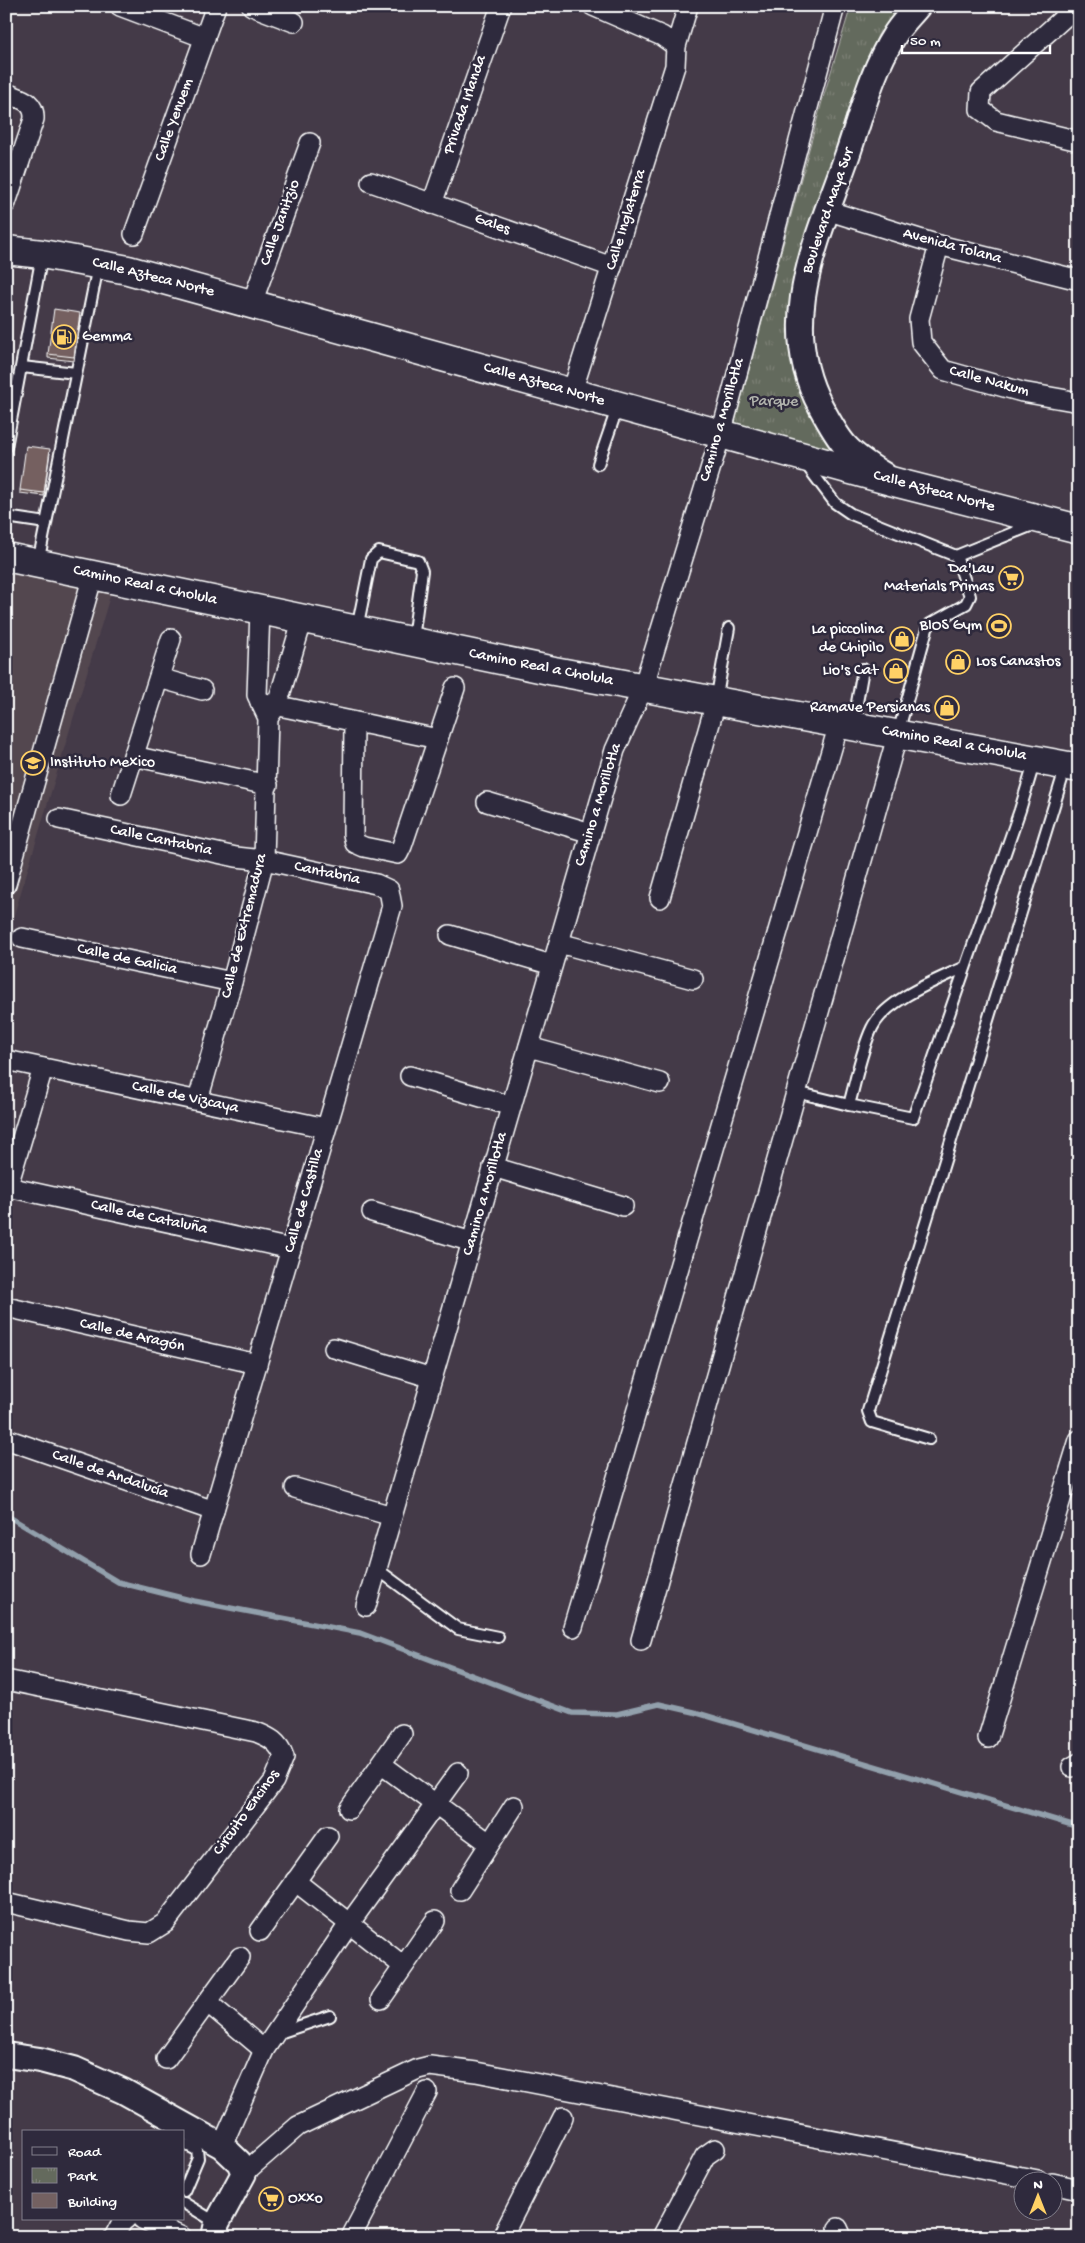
<svg xmlns="http://www.w3.org/2000/svg" width="1085" height="2243" font-family="'Gochi Hand',sans-serif">
<style>
.built{fill:#524650}
.park{fill:url(#park-tufts);stroke:#b2b4ae}
.lines{fill:none;stroke-linecap:round;stroke-linejoin:round}
.stream{stroke:#92a0ac;stroke-width:5.5}
.service-casing{stroke:#fff;stroke-width:14}
.minor-casing{stroke:#fff;stroke-width:22}
.tertiary-casing{stroke:#fff;stroke-width:28}
.secondary-casing{stroke:#fff;stroke-width:31}
.service{stroke:#2f2a3d;stroke-width:10}
.minor{stroke:#2f2a3d;stroke-width:19}
.tertiary{stroke:#2f2a3d;stroke-width:24}
.secondary{stroke:#2f2a3d;stroke-width:28}
.wall{fill:#645353;stroke:#fff}
.building{fill:#746161;stroke:#fff}
.labels{text-anchor:middle;dominant-baseline:central;stroke-width:5;stroke-linejoin:round;paint-order:stroke}
.street-label{font-size:16px;fill:#fff;stroke:#2f2a3d}
.poi-label{font-size:16px;fill:#fff;stroke:#2f2a3d;text-anchor:end}
.park-label{font-size:16px;fill:#b2b4ae;stroke:#2f2a3d}
</style>
<defs>
<pattern id="park-tufts" width="24" height="20" patternUnits="userSpaceOnUse" patternTransform="scale(1.25)"><rect width="24" height="20" fill="#646a5d"/><path d="M3 7l-1-3M5 7V3M7 7l1-3M15 17l-1-3M17 17v-4M19 17l1-3" fill="none" stroke="#7b8075"/></pattern>
</defs>
<rect width="100%" height="100%" fill="#443a48"/>
<filter id="ink" filterUnits="userSpaceOnUse"><feTurbulence type="fractalNoise" baseFrequency=".02" numOctaves="2"/><feDisplacementMap in="SourceGraphic" scale="10" xChannelSelector="R" yChannelSelector="G"/><feConvolveMatrix kernelMatrix="1 2 1 2 8 2 1 2 1" color-interpolation-filters="sRGB"/></filter>
<g filter="url(#ink)">
<polygon class="built" points="6,564 114,583 6,942"/>
<polygon class="park" points="851,6 900,6 878,35 849,105 828,179 792,335 841,454 734,425 823,98"/>
<g class="lines">
<polyline class="stream" points="6,1515 118,1582 194,1601 360,1633 572,1713 617,1714 659,1704 694,1712 1079,1827"/>
<g class="service-casing">
<g id="service">
<polyline points="22,367 76,373"/>
<polyline points="6,447 42,255"/>
<polyline points="805,463 835,503 851,514 956,556 1035,524"/>
<polyline points="598,464 618,406"/>
<polyline points="6,517 46,523"/>
<polyline points="38,563 98,266"/>
<polyline points="357,629 371,559 379,552 418,561 422,571 413,639"/>
<polyline points="716,701 729,628"/>
<polyline points="853,725 863,669"/>
<polyline points="898,733 927,629 930,624 966,604 970,596 956,556"/>
<path d="M965,967C939,979 885,1000 872,1028C861,1051 856,1080 849,1105L913,1118L1020,810L1035,760"/>
<polyline points="796,1092 849,1105"/>
<polyline points="929,1439 872,1422 868,1411 1066,766"/>
<polyline points="377,1569 458,1629 498,1637"/>
<polyline points="276,2034 330,2016"/>
<polyline points="184,2144 197,2150 198,2158 184,2191"/>
<polyline points="184,2203 217,2223"/>
</g>
</g>
<g class="minor-casing">
<g id="minor">
<polyline points="120,6 205,38"/>
<polyline points="252,6 294,22"/>
<polyline points="593,6 662,36 676,46"/>
<polyline points="1077,6 981,92 980,109 996,121 1079,141"/>
<path d="M6,93C21,99 35,101 34,119L6,203"/>
<polyline points="371,182 612,267"/>
<polyline points="432,204 501,6"/>
<polyline points="826,210 939,245 1079,280"/>
<polyline points="134,234 216,6"/>
<polyline points="939,245 919,319 921,342 943,370 1022,392 1079,402"/>
<polyline points="252,303 310,143"/>
<polyline points="572,392 675,66 676,46 688,6"/>
<polyline points="159,678 202,690"/>
<polyline points="260,702 438,739"/>
<polyline points="270,715 277,705 303,618"/>
<polyline points="354,722 353,834 355,843 364,847 398,854 402,846 455,688"/>
<polyline points="133,756 268,785"/>
<polyline points="121,795 171,639"/>
<polyline points="487,802 591,833"/>
<polyline points="59,819 236,857 264,860 376,884 389,890 392,906 201,1554"/>
<polyline points="6,884 93,575"/>
<polyline points="660,898 716,702"/>
<polyline points="450,935 552,965"/>
<polyline points="22,938 232,982"/>
<polyline points="559,943 693,979"/>
<polyline points="529,1047 660,1083"/>
<polyline points="6,1060 326,1128"/>
<polyline points="410,1076 511,1106"/>
<polyline points="198,1100 232,982 264,860 268,718 257,695 260,610"/>
<polyline points="493,1167 623,1206"/>
<polyline points="8,1187 291,1249"/>
<polyline points="6,1192 43,1068"/>
<polyline points="372,1212 472,1242"/>
<polyline points="6,1307 257,1364"/>
<polyline points="334,1348 432,1378"/>
<polyline points="6,1439 214,1511"/>
<polyline points="295,1488 392,1516"/>
<polyline points="366,1606 615,750 643,688 721,434 835,6"/>
<polyline points="573,1627 839,724"/>
<polyline points="641,1640 898,733"/>
<path d="M6,1680L256,1732C269,1737 279,1742 284,1757L274,1781L165,1923L149,1933L129,1931L6,1902"/>
<polyline points="988,1738 1079,1440"/>
<polyline points="381,1764 489,1843"/>
<polyline points="1072,1767 1079,1763"/>
<polyline points="349,1809 402,1734"/>
<polyline points="295,1881 402,1965"/>
<polyline points="460,1890 514,1806"/>
<polyline points="260,1931 328,1836"/>
<polyline points="381,1999 435,1921"/>
<polyline points="207,2002 264,2050"/>
<polyline points="166,2059 240,1957"/>
<polyline points="222,2146 264,2050 349,1924 458,1773"/>
<polyline points="244,2173 298,2126 418,2069 430,2066 476,2072 1038,2180"/>
<polyline points="1052,2183 1079,2189"/>
<polyline points="142,2219 182,2237"/>
<polyline points="838,2228 842,2237"/>
<polyline points="114,2237 122,2222 126,2219"/>
<polyline points="351,2237 427,2092"/>
<polyline points="502,2237 563,2117"/>
<polyline points="662,2237 705,2156 715,2149"/>
</g>
</g>
<g class="tertiary-casing">
<g id="tertiary">
<path d="M884,475C847,452 841,445 821,407C775,322 818,239 847,156C861,116 871,72 894,36C900,25 910,16 918,6"/>
<polyline points="6,2055 40,2060 74,2069 123,2091 222,2146 239,2162 244,2173 217,2223 214,2237"/>
</g>
</g>
<g class="secondary-casing">
<g id="secondary">
<polyline points="6,250 42,254 128,270 898,483 1079,529"/>
<polyline points="6,557 554,671 1079,768"/>
</g>
</g>
<use href="#service" class="service"/>
<use href="#minor" class="minor"/>
<use href="#tertiary" class="tertiary"/>
<use href="#secondary" class="secondary"/>
</g>
<g class="wall">
<polygon points="80,316 74,361 48,358 48,354"/>
<polygon points="50,453 44,496 20,493 20,490"/>
</g>
<g class="building">
<polygon points="54,309 80,313 74,357 48,354"/>
<polygon points="26,446 50,449 44,493 20,490"/>
</g>
</g>
<defs>
<g id="fuel-ring" transform="scale(1.25)"><circle r="9.5" fill="#2f2a3d" stroke="#ffd166" stroke-width="1.5"/><path d="M-5.5-6h7V0h2V4h1.3V-2.5L3-4.5l.8-.8L6-3V5H2.5V1h-1V6h-7ZM-4.2-4.7v3.2H.2V-4.7Z" fill="#ffd166"/></g>
<g id="supermarket-ring" transform="scale(1.25)"><circle r="9.5" fill="#2f2a3d" stroke="#ffd166" stroke-width="1.5"/><path d="M-6-5.5h2.5l.6 2H6L4.5 2H-2.5L-4.4-4H-6ZM-1.5 3.2a1.3 1.3 0 1 0 .1 0ZM3 3.2a1.3 1.3 0 1 0 .1 0Z" fill="#ffd166"/></g>
<g id="stadium-ring" transform="scale(1.25)"><circle r="9.5" fill="#2f2a3d" stroke="#ffd166" stroke-width="1.5"/><path d="M0-5a6.5 5 0 1 0 0 10a6.5 5 0 1 0 0-10ZM-3.5-1.8h7v3.6h-7Z" fill="#ffd166"/></g>
<g id="shop-ring" transform="scale(1.25)"><circle r="9.5" fill="#2f2a3d" stroke="#ffd166" stroke-width="1.5"/><path d="M-5-2.5h2.3a2.7 3.5 0 0 1 5.4 0H5L5.5 6h-11ZM-1.5-2.5h3a1.5 2.3 0 0 0-3 0Z" fill="#ffd166"/></g>
<g id="school-ring" transform="scale(1.25)"><circle r="9.5" fill="#2f2a3d" stroke="#ffd166" stroke-width="1.5"/><path d="M0-5L7-2L0 1L-7-2ZM-4 1L0 2.5L4 1V4Q0 6-4 4Z" fill="#ffd166"/></g>
</defs>
<g fill-rule="evenodd">
<use href="#fuel-ring" x="64" y="337"/>
<use href="#supermarket-ring" x="1011" y="578"/>
<use href="#stadium-ring" x="999" y="626"/>
<use href="#shop-ring" x="902" y="639"/>
<use href="#shop-ring" x="958" y="662"/>
<use href="#shop-ring" x="896" y="671"/>
<use href="#shop-ring" x="947" y="708"/>
<use href="#school-ring" x="33" y="763"/>
<use href="#supermarket-ring" x="271" y="2199"/>
</g>
<g class="labels">
<g class="street-label">
<text transform="translate(466 105) rotate(-71)">Privada Irlanda</text>
<text transform="translate(175 120) rotate(-70)">Calle Yenuem</text>
<text transform="translate(829 211) rotate(-71)">Boulevard Maya Sur</text>
<text transform="translate(627 220) rotate(-73)">Calle Inglaterra</text>
<text transform="translate(281 223) rotate(-70)">Calle Janitzio</text>
<text transform="translate(492 225) rotate(20)">Gales</text>
<text transform="translate(952 247) rotate(15)">Avenida Tolana</text>
<text transform="translate(153 278) rotate(14)">Calle Azteca Norte</text>
<text transform="translate(989 382) rotate(15)">Calle Nakum</text>
<text transform="translate(544 385) rotate(16)">Calle Azteca Norte</text>
<text transform="translate(723 420) rotate(-74)">Camino a Morillotla</text>
<text transform="translate(934 492) rotate(15)">Calle Azteca Norte</text>
<text transform="translate(145 586) rotate(12)">Camino Real a Cholula</text>
<text transform="translate(541 668) rotate(11)">Camino Real a Cholula</text>
<text transform="translate(954 744) rotate(10)">Camino Real a Cholula</text>
<text transform="translate(599 805) rotate(-73)">Camino a Morillotla</text>
<text transform="translate(161 841) rotate(12)">Calle Cantabria</text>
<text transform="translate(327 874) rotate(12)">Cantabria</text>
<text transform="translate(245 926) rotate(-76)">Calle de Extremadura</text>
<text transform="translate(127 960) rotate(12)">Calle de Galicia</text>
<text transform="translate(185 1098) rotate(12)">Calle de Vizcaya</text>
<text transform="translate(486 1194) rotate(-74)">Camino a Morillotla</text>
<text transform="translate(305 1201) rotate(-74)">Calle de Castilla</text>
<text transform="translate(149 1218) rotate(12)">Calle de Cataluña</text>
<text transform="translate(132 1336) rotate(13)">Calle de Aragón</text>
<text transform="translate(110 1475) rotate(19)">Calle de Andalucía</text>
<text transform="translate(247 1813) rotate(-54)">Circuito Encinos</text>
</g>
<g class="poi-label">
<text x="82" y="337" text-anchor="start">Gemma</text>
<text x="994" y="569">Da'Lau<tspan x="994" dy="18">Materials Primas</tspan></text>
<text x="982" y="626">BIOS Gym</text>
<text x="884" y="630">La piccolina<tspan x="884" dy="18">de Chipilo</tspan></text>
<text x="976" y="662" text-anchor="start">Los Canastos</text>
<text x="878" y="671">Lio's Cat</text>
<text x="930" y="708">Ramave Persianas</text>
<text x="50" y="763" text-anchor="start">Instituto Mexico</text>
<text x="288" y="2199" text-anchor="start">Oxxo</text>
</g>
<g class="park-label">
<text x="774" y="402">Parque</text>
</g>
</g>
<rect width="1085" height="2243" fill="none" stroke="#2f2a3d" stroke-width="25"/>
<rect x="12" y="12" width="1060" height="2218" fill="none" stroke="#fff" stroke-width="2" filter="url(#ink)"/>
<rect x="22" y="2130" width="162" height="90" fill="#2f2a3d" stroke="#827f8b"/>
<rect x="32" y="2147" width="25" height="8" fill="#2f2a3d" stroke="#827f8b"/>
<text x="68" y="2156" font-size="15" fill="#ffffff">Road</text>
<rect x="32" y="2168" width="25" height="15" fill="url(#park-tufts)" stroke="#827f8b"/>
<text x="68" y="2180" font-size="15" fill="#ffffff">Park</text>
<rect x="32" y="2193" width="25" height="15" fill="#746161" stroke="#827f8b"/>
<text x="68" y="2206" font-size="15" fill="#ffffff">Building</text>
<g transform="translate(1038 2196)"><circle r="24" fill="#2f2a3d" stroke="#827f8b"/>
<path d="M0-4L9 19L0 12L-9 19Z" fill="#ffd166"/>
<text y="-8" font-size="14" font-weight="bold" text-anchor="middle" fill="#ffffff">N</text>
</g>
<path d="M902 45v8h148v-8" fill="none" stroke="#ffffff" stroke-width="2.5"/>
<text x="910" y="45" font-size="15" fill="#ffffff" stroke="#2f2a3d" stroke-width="4" paint-order="stroke">50 m</text>
</svg>
